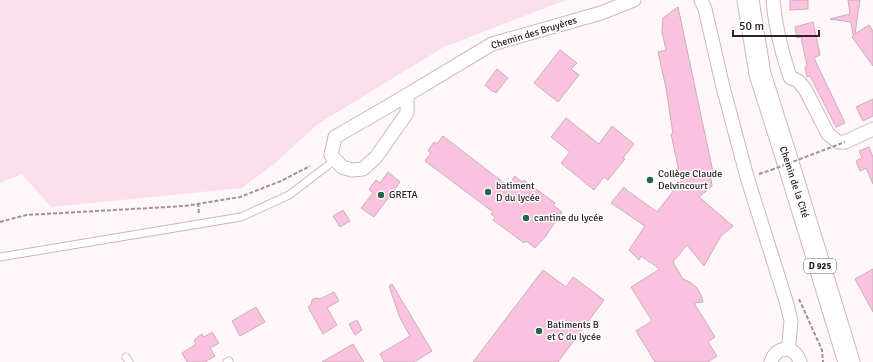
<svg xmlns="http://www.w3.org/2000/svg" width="873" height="362" font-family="Signika,sans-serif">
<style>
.green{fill:#fadeeb}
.building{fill:#fac2de;stroke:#cbaebc}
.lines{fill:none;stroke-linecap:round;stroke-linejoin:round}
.service-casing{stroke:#d1b3c1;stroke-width:9}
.minor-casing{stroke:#d1b3c1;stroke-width:15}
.primary-casing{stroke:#d1b3c1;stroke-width:23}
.path{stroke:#9c9498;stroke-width:2;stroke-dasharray:4 2;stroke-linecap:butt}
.service{stroke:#fff;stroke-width:7}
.minor{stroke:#fff;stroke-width:13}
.primary{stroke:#fff;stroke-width:21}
.path-bridge{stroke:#9c9498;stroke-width:2;stroke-dasharray:4 2;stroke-linecap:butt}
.poi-dot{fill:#27644e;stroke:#fff;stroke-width:1.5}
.labels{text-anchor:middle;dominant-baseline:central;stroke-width:3;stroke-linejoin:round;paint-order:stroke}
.shield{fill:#fff;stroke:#6b6467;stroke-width:1}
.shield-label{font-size:9px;font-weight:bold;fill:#2c2126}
.street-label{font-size:10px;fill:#2c2126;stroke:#fff}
.poi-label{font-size:10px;fill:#2c2126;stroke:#fff;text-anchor:start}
</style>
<rect width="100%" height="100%" fill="#fdf7fa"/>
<polygon class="green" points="0,0 566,0 444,47 318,124 274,164 242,188 51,207 22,174 0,183"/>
<g class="building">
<polygon points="790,0 808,0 808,9 790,10"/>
<polygon points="848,0 860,0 855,34 869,25 873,31 873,66 852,37 854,35 853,35 851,22 830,19 850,14"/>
<polygon points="678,7 714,177 711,178 712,186 699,197 733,226 721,236 704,266 687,245 673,262 683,279 690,282 697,288 701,295 703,302 694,303 715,337 708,342 717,356 708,362 655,362 636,331 652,321 631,287 660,269 641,256 639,260 629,250 645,226 611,203 624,187 628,191 657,212 681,181 671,134 673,134 666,88 658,52 666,50 662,32 663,18"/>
<polygon points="813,22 820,55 814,58 845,123 836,127 810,76 807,77 805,67 807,66 801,37 797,38 795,27"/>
<polygon points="560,50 577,63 571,69 579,75 558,102 534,83"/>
<polygon points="497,69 508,78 496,93 494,91 493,92 485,85"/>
<polygon points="873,99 873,116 863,121 856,107"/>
<polygon points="566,118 599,144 612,126 634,144 623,158 625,159 608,180 604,177 594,190 561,163 570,152 551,137"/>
<polygon points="443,136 508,186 515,176 522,182 524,180 555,203 553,205 562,212 545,237 535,248 526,241 524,243 493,220 495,217 491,214 493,212 425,161 431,153 428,151 434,142 437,144"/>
<polygon points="869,147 873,157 873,184 866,168 860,171 856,161 862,158 859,151"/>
<polygon points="388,172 400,182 374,217 361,208 373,193 369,189 376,180 380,183"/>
<polygon points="343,210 350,221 340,227 333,216"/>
<polygon points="873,269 873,312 855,279"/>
<polygon points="543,270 566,287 573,277 604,300 558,362 473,362"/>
<polygon points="392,284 432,351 414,362 384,362 380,354 410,336 400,318 389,286"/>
<polygon points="334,292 339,301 327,308 337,325 323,334 308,307 311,305 312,300 315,298 320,299"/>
<polygon points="256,307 265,322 240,336 232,321"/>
<polygon points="357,320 362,330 355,335 349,324"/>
<polygon points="212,332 219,343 210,348 215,356 205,362 187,362 182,353 196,344 194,340 202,334 204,337"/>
<polygon points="353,344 364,362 322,362"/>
</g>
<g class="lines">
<g class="service-casing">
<g id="service">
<polyline points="0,257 241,217 289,195 335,160"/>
<polyline points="126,357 129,362"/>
<polyline points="227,362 229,361"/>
</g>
</g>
<g class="minor-casing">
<g id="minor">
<polyline points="701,0 705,9 723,87 747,177 786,301 791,321 789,343 788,349"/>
<path d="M773,0C775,25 782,53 790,77L798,81L805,89L828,134L838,142H845L873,129"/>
<polyline points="407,95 407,113 376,157 363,169 352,170 342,167 331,155 335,137 387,107 492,44 601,13 634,0"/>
<path d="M771,362C776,345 795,345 800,362"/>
</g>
</g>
<g class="primary-casing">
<polyline id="primary" points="748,0 760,74 790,169 849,362"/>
</g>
<g class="path">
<polyline points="759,174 771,170"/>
<polyline points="198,203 199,215"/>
<polyline points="0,222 26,215 185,206 240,197 281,181 310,166"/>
<polyline points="799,299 822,350 823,362"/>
</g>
<use href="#service" class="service"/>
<use href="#minor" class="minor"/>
<use href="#primary" class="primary"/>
<polyline class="path-bridge" points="771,170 845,142"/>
</g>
<g class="poi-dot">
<circle cx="650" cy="180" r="4"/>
<circle cx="488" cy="192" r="4"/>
<circle cx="381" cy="195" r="4"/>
<circle cx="526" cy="218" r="4"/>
<circle cx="539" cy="331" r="4"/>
</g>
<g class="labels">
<rect class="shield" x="804" y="259" width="32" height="14" rx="3"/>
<g class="shield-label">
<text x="820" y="266">D 925</text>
</g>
<g class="street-label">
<text transform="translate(534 33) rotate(-17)">Chemin des Bruyères</text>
<text transform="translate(794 182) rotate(72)">Chemin de la Cité</text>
</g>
<g class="poi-label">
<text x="658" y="174">Collège Claude<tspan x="658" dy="12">Delvincourt</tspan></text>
<text x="496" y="186">batiment<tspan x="496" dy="12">D du lycée</tspan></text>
<text x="389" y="195">GRETA</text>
<text x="534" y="218">cantine du lycée</text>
<text x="547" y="325">Batiments B<tspan x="547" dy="12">et C du lycée</tspan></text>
</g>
</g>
<path d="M733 30v6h86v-6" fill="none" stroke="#2c2126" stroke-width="2"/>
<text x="739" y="30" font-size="12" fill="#2c2126" stroke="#ffffff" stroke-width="3" paint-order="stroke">50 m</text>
</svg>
